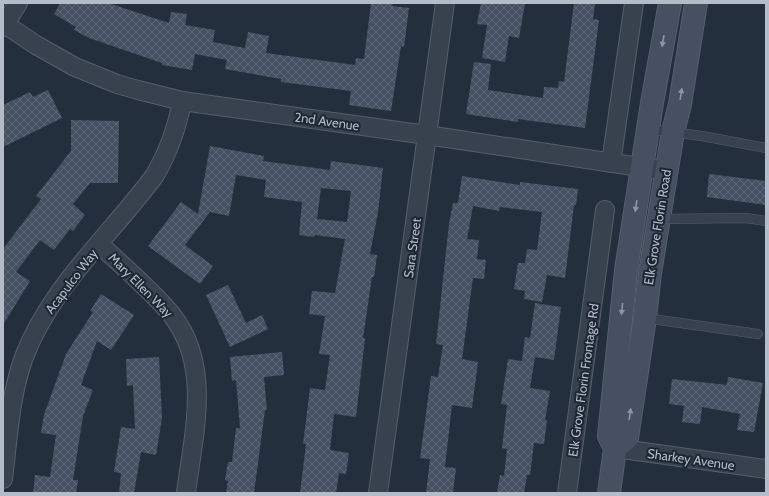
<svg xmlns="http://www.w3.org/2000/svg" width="769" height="496" font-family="Cabin,sans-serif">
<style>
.building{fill:url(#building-cross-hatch);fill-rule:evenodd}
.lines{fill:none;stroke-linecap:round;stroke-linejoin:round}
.service-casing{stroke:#565f6c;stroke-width:10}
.minor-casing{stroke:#565f6c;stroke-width:20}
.secondary-casing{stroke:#565f6c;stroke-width:24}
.service{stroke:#38414e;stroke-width:9}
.minor{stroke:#38414e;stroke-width:18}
.secondary{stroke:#465061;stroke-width:22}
.oneway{fill:#8e96a5}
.labels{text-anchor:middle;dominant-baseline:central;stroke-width:4;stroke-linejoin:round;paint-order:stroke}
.street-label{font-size:13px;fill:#b4bcc9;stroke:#1d2633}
</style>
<defs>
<pattern id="building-cross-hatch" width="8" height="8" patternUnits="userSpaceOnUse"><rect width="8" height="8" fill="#455162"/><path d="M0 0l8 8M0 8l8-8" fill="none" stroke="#5d6877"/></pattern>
</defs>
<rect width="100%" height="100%" fill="#242f3e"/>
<g class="building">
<polygon points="60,3 108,3 169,23 171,12 187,14 185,25 215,30 213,42 245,48 248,32 269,36 266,53 355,65 356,58 364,59 371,3 393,3 392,6 409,8 404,47 401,46 391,111 349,105 351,91 281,82 281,79 225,69 227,60 195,54 192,70 162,65 162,63 89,38 74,30 76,27 54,14"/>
<polygon points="481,3 525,3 519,38 509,36 505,62 482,58 487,25 477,24"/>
<polygon points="574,3 595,3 593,19 599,20 585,128 518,119 518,122 466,114 474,62 491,64 488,90 543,98 544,87 558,88 559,81 564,82"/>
<polygon points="48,90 62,118 3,147 3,105 30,92 33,97"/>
<polygon points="71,120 119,121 118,183 90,183 73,204 85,215 73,231 70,229 54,250 40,240 16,272 30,281 3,325 3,249 41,199 36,196 71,151"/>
<path d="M210,146L264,156L263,161L330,170L331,161L383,168L378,212L370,254L377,255L374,277H372L363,338H365L356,417L334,414L330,450L349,453L346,474L339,473L336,493H300L306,444H303L310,388L325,390L330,355L319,354L325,316L309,314L312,291L335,293L345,239L315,235L314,237L299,235L302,202L264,197L266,180L236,175L229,216L210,212L185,245L213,266L200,284L148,246L181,202L198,214ZM321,188L351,191L347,222L317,219Z"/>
<polygon points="709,174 766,181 766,205 707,197"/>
<polygon points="462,176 520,185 520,182 578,189 576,205 574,205 565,278 547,275 542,302 524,299 525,291 514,289 518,263 525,263 527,249 537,250 542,212 500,207 499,211 473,206 467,239 479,240 477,259 486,260 484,279 473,278 462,359 478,362 472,408 452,405 445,467 456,468 453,493 426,493 430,459 420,458 431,376 438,377 443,345 436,344 449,224 453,203 458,203"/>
<polygon points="228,285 246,323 262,315 268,329 230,347 206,295"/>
<polygon points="101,294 134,315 111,350 97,341 81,385 93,390 83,416 73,480 78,480 76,493 33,493 35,475 50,477 56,435 41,433 44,415 66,354 93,312 90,311"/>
<polygon points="535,303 561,307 554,360 535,357 530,388 550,391 545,420 547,420 544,444 534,443 530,475 527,475 524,493 497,493 500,475 504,476 507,449 502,448 507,405 501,404 508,359 522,361 525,337 530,338"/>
<polygon points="282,352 284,375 264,377 267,410 265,410 254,493 226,493 228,481 225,480 228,462 232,462 236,428 240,428 236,380 232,381 230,357"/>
<polygon points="159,357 162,418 156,455 141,452 134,493 119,493 121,473 114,472 121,427 135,429 133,385 127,386 126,359"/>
<polygon points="728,377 763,383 754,432 737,430 740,414 702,407 700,424 682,422 684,406 669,404 672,379 727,385"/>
</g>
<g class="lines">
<g class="service-casing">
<g id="service">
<polyline points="648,129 702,136 766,148"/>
<polyline points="659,219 746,218 766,221"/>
<polyline points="645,318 758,334"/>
</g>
</g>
<g class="minor-casing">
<g id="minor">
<polyline points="3,23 36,45 75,67 117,84 138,90 182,101 427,135 666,171"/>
<polyline points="3,27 18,3"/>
<polyline points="611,163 634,3"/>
<path d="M99,244C121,264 145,285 165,307C214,359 194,430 186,493"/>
<polyline points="615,448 766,469"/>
<path d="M3,479C8,439 10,395 24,357C51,286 111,235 155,175C169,151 177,128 182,101"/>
<polyline points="378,493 445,3"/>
<polyline points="567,493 605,210"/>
</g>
</g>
<g class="secondary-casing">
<g id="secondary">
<polyline points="615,448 627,438 645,318 650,273 673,132 680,104 696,3"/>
<polyline points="609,493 615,448 609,436 626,270 652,103 670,3"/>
</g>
</g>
<use href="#service" class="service"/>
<use href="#minor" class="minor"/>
<use href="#secondary" class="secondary"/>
</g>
<defs><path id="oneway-solid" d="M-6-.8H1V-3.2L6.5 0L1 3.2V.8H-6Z"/></defs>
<g class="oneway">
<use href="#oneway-solid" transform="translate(663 41) rotate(100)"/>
<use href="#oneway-solid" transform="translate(681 94) rotate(-81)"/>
<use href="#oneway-solid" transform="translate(636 206) rotate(99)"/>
<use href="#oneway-solid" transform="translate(622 309) rotate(96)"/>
<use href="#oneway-solid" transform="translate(630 414) rotate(-81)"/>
</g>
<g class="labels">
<g class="street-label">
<text transform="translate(327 121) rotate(8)">2nd Avenue</text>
<text transform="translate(657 227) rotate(-81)">Elk Grove Florin Road</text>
<text transform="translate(412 248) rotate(-82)">Sara Street</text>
<text transform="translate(71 281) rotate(-53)">Acapulco Way</text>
<text transform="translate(141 285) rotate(45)">Mary Ellen Way</text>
<text transform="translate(583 380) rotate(-82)">Elk Grove Florin Frontage Rd</text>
<text transform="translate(691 459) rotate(8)">Sharkey Avenue</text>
</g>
</g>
<rect width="769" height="496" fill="none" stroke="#b4bcc9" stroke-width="8"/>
</svg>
